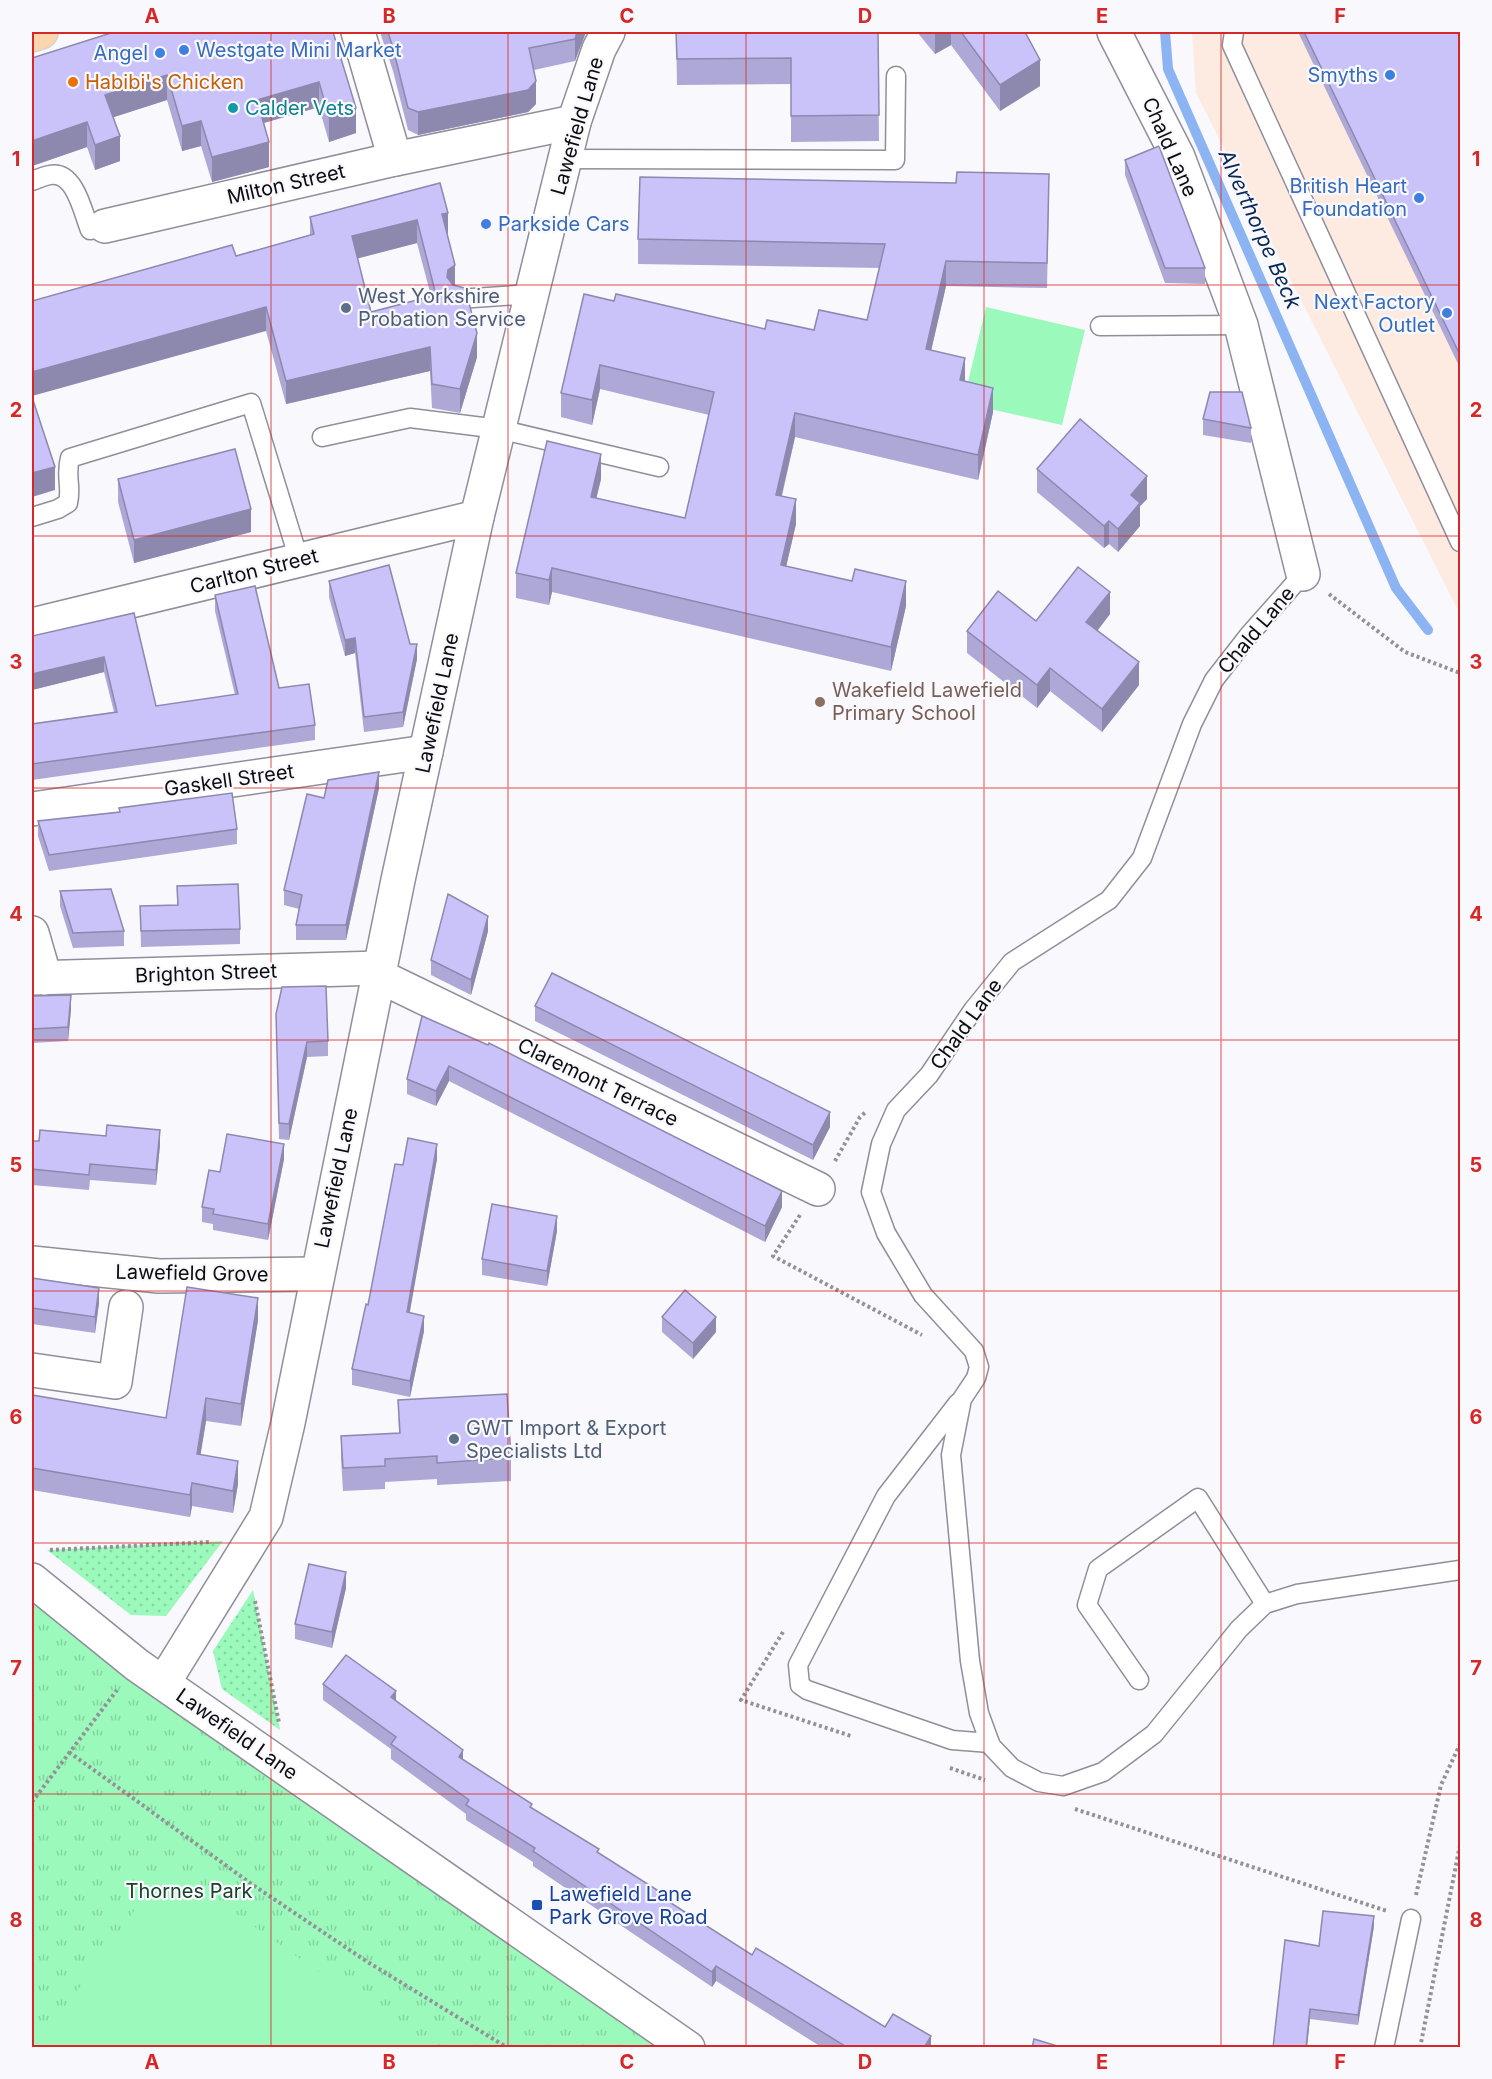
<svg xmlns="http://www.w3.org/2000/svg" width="1492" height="2079" font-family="Inter,sans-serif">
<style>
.commercial{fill:#fdeae1}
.grass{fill:url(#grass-dots)}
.park{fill:url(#park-tufts)}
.pitch{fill:#9bf9bb}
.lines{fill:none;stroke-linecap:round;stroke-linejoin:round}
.stream{stroke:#8cb3f2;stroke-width:10}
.service-casing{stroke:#908e9a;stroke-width:21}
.minor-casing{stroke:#908e9a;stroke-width:36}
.trunk-casing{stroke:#d3d3d4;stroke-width:36}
.path{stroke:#939297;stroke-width:4;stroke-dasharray:3 3;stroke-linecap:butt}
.service{stroke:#fff;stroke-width:18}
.minor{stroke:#fff;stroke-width:33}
.trunk{stroke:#fbd6ac;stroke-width:33}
.wall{fill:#aea8d6;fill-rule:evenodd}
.shaded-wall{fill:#8d88ae}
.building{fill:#cac3f9;stroke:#8d88ae;stroke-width:1.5;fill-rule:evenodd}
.grid{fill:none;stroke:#d62828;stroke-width:1.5;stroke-opacity:0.55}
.shop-dot{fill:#3f7fe0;stroke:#f8f8fd;stroke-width:2}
.food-dot{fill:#e8710a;stroke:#f8f8fd;stroke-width:2}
.culture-dot{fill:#0f9aa8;stroke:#f8f8fd;stroke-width:2}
.service-dot{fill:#5c6f8a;stroke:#f8f8fd;stroke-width:2}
.education-dot{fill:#8d6e63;stroke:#f8f8fd;stroke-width:2}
.transit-dot{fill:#1a4fb4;stroke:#f8f8fd;stroke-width:2}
.labels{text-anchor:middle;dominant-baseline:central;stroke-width:4.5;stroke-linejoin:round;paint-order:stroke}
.shop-label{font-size:20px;fill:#366cbe;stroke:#f8f8fd;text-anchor:end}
.food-label{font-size:20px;fill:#c56008;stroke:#f8f8fd;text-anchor:start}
.culture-label{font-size:20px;fill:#0d838f;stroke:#f8f8fd;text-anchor:start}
.street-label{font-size:20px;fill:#0c0b0f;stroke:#f8f8fd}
.service-label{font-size:20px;fill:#4e5e75;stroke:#f8f8fd;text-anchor:start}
.education-label{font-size:20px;fill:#785e54;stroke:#f8f8fd;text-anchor:start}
.park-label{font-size:20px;fill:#1a4129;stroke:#f8f8fd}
.transit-label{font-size:20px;fill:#164399;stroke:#f8f8fd;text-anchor:start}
.water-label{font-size:21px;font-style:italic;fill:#092757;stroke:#f8f8fd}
.neatline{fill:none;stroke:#d62828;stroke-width:2}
.grid-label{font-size:20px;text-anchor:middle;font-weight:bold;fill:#d62828}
</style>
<defs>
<pattern id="grass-dots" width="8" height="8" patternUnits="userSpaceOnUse" patternTransform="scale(1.5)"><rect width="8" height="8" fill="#9bf9bb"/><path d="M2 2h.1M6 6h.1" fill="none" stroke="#84d4a0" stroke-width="1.8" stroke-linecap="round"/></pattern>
<pattern id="park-tufts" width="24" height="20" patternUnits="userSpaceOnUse" patternTransform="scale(1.5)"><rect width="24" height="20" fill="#9bf9bb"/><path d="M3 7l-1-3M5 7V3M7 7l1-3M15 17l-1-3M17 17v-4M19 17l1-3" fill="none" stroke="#84d4a0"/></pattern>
</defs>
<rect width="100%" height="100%" fill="#f8f8fd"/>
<polygon class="commercial" points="1192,32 1460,32 1460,614 1196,93"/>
<g class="grass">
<polygon points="223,1541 166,1616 131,1615 47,1550"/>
<polygon points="253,1590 280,1730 222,1689 213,1651"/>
</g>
<polygon class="park" points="32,1580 688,2047 32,2047"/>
<g class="pitch">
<polygon points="986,307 1085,330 1062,425 963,403"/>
<polygon points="167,1865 425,2047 37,2047"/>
</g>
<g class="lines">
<polyline class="stream" points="1165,32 1168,69 1396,588 1428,630"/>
<g class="service-casing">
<g id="service">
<polyline points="1234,32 1232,45 1460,542"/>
<polyline points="565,159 895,160 896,76"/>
<path d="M32,181C37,179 44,176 50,175C75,170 83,213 90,230L105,226"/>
<polyline points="458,299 532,294"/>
<polyline points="1100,326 1241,325"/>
<polyline points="322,437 410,418 499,429 659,467"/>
<path d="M32,517L58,509L68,503C72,486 65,476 70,458L251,403L299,560"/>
<polyline points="1303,574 1249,635 1214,680 1192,724 1142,858 1109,900 1012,962 973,1010 929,1075 896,1110 881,1144 871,1192 886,1233 923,1295 974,1351 979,1367 976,1378 962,1399 951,1455 970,1661 979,1713 991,1746 1012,1768 1039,1782 1063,1786 1103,1772 1154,1734 1239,1629 1265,1604 1297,1594 1460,1570"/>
<polyline points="958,1403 886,1496 798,1665 800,1685 807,1690 952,1740 990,1743"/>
<polyline points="1139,1680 1087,1605 1098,1569 1198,1498 1265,1604"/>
<polyline points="1384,2048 1411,1919"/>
</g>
</g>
<g class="minor-casing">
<g id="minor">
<polyline points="358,32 395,159"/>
<polyline points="1114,32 1178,157 1241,325 1303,574"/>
<polyline points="105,226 395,159 574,122"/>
<polyline points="32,625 477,517"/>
<polyline points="32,809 426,752"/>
<polyline points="32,933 45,978"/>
<polyline points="379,976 818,1189"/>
<polyline points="32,978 380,968"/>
<polyline points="32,1263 159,1276 316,1274"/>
<polyline points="32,1370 115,1382 126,1307"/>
<polyline points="32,1580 137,1665 688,2048"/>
<polyline points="164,1682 266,1517 288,1423 398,880 477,517 574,122 599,49 608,32"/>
</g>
</g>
<g class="trunk-casing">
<polyline id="trunk" points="32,35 41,32"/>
</g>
<g class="path">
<polyline points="1329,594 1405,652 1460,673"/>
<polyline points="835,1161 860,1117 866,1112"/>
<polyline points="800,1215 773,1256 922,1335"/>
<polyline points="50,1550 211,1542"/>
<polyline points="255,1601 279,1723"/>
<polyline points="783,1632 741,1700 851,1736"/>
<polyline points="69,1752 253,1885 366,1961 508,2048"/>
<polyline points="950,1768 985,1780"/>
<polyline points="32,1802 117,1690"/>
<polyline points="1075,1809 1387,1911"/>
<polyline points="1416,1895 1441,1785 1460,1744"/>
<polyline points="1420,2048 1460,1845"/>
</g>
<use href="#service" class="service"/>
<use href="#minor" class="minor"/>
<use href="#trunk" class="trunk"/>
</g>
<g class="wall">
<polygon points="333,32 356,133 329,142 319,107 263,123 269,167 212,182 201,146 182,151 167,100 113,117 120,161 95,170 87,147 32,166 32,58"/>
<polygon points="380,32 586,32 575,61 534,70 536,104 528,112 418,135 408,130 393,71"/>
<polygon points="676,32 878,32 879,141 791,142 791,84 677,85"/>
<polygon points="917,32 1025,32 1040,86 1000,111 951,45 935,54"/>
<polygon points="1298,32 1461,32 1461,370"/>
<polygon points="1125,160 1205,268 1205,284 1165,283 1125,175"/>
<path d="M440,183L455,286L477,357L460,413L432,408L430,371L286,404L266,331L236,256L310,235V217ZM417,243L431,296L371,312L357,258Z"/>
<polygon points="1049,198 1047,288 946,286 931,350 965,381 993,412 978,480 795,437 782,496 796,524 786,566 906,606 891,671 552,592 549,605 516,598 516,573 601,479 596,498 685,518 709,415 600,389 592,425 561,417 561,393 614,301 765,329 814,330 867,320 879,268 638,264 638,239"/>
<polygon points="1203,419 1251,428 1251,443 1203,435"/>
<polygon points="1037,469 1147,499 1140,506 1140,526 1118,552 1109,544 1104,548 1037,492"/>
<polygon points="118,479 251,532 134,563 118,502"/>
<polygon points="329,581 410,644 417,659 403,727 364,732 355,653 345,656 329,597"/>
<polygon points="215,595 279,688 315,725 315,740 32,780 32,724 114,712 104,672 32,690 134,613 156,706 235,695 215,611"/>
<polygon points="1110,614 1098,630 1139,685 1102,732 1050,691 1037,708 967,653 967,631 1036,621"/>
<polygon points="379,788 346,940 296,940 296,925 299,909 284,905 284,890 324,798"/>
<polygon points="119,808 237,829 237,844 49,871 38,836 38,821 119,812"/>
<polygon points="177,886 240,929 240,944 141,947 140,906 177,905"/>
<polygon points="60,891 124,931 124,946 73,948 60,906"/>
<polygon points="488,931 471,995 431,975 431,960"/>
<polygon points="32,996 71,1009 68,1041 32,1043"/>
<polygon points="535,1006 830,1127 813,1160 535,1021"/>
<polygon points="276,1014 328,1041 328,1056 307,1057 289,1140 279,1139"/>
<polygon points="422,1016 782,1207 765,1242 449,1081 436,1106 407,1094 407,1079"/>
<polygon points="32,1141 160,1145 156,1185 90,1180 89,1190 32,1185"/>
<polygon points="284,1159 268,1240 213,1230 213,1224 202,1222 202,1207 220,1172"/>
<polygon points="437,1159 409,1313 424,1331 410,1397 352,1385 352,1369 403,1165"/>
<polygon points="557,1231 547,1286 482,1275 482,1259"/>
<polygon points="32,1278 99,1303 95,1333 32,1324"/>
<polygon points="662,1317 716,1332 693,1359 662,1332"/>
<polygon points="258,1320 241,1426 206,1421 200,1455 238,1484 233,1513 192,1506 190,1517 32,1490 32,1395 166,1418"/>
<polygon points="398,1400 511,1458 511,1481 437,1485 437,1479 385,1482 385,1489 343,1491 341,1459 341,1436 399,1433"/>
<polygon points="346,1588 332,1648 295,1639 295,1624"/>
<polygon points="323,1684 396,1701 463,1760 665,1899 752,1955 885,2027 931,2048 823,2048 716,1981 712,1987 533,1866 533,1862 466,1820 466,1814 391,1759 391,1749 323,1700"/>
<polygon points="1374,1926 1358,2025 1310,2019 1273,2048 1319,1946"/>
</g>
<g class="shaded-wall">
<polygon points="577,32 586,32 575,61 575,39"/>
<polygon points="935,32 951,32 951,45 935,54"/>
<polygon points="1040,60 1040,86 1000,111 1000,85"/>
<polygon points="167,75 167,100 105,120 105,95"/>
<polygon points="536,81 536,104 528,112 418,135 418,112"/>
<polygon points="319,82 319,107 257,125 257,100"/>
<polygon points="356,108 356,133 329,142 329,117"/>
<polygon points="201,121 201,146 182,151 182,126"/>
<polygon points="87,122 87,147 32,166 32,141"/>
<polygon points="120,136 120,161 95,170 95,145"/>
<polygon points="269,142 269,167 212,182 212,157"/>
<polygon points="448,213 448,236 442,214"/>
<polygon points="417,220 417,243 352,260 352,236"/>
<polygon points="946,261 946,286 926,373 926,349"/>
<polygon points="455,265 455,288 447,277 448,270"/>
<polygon points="266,307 266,331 32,396 32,372"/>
<polygon points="477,333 477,357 460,413 460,389"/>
<polygon points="430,347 430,371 286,404 286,381"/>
<polygon points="965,358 965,382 960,380"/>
<polygon points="600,365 600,389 592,425 592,400"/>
<polygon points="993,388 993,412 978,480 978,455"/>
<polygon points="795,413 795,437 776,519 776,495"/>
<polygon points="601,454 601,479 591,521 591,497"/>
<polygon points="55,467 55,490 32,497 32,473"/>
<polygon points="1147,476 1147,499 1140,506 1140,526 1118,552 1118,529 1131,495"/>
<polygon points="796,499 796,524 781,589 781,565"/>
<polygon points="251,509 251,532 134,563 134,540"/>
<polygon points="1109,521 1109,544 1104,548 1104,526"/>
<polygon points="552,568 552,592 549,605 549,580"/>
<polygon points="906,581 906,606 891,671 891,647"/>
<polygon points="1110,592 1110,614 1086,645 1086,622"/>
<polygon points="355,638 355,653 345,656 345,640"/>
<polygon points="417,644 417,659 403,727 403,712"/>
<polygon points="104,657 104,672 32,690 32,674"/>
<polygon points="1139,662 1139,685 1102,732 1102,709"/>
<polygon points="1050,668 1050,691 1037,708 1037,685"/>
<polygon points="379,772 379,788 346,940 346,925"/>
<polygon points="488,916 488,931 471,995 471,980"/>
<polygon points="71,995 71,1009 68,1041 68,1027"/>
<polygon points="307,1042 307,1057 289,1140 289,1124"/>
<polygon points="449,1066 449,1081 436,1106 436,1091"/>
<polygon points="830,1112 830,1127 813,1160 813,1145"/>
<polygon points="160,1130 160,1145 156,1185 156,1170"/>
<polygon points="284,1144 284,1159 268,1240 268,1224"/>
<polygon points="437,1144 437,1159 407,1328 407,1312"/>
<polygon points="782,1191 782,1207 765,1242 765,1226"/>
<polygon points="557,1216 557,1231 547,1286 547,1271"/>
<polygon points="99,1288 99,1303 95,1333 95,1317"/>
<polygon points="258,1298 258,1320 241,1426 241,1404"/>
<polygon points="424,1316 424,1331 410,1397 410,1381"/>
<polygon points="716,1317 716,1332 693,1359 693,1343"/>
<polygon points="206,1398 206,1421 197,1477 197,1454"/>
<polygon points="238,1461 238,1484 233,1513 233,1491"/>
<polygon points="192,1483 192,1506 190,1517 190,1495"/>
<polygon points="346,1572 346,1588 332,1648 332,1632"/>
<polygon points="396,1691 396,1706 391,1697"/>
<polygon points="463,1750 463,1766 459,1757"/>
<polygon points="1374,1916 1374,1926 1358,2025 1358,2015"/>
<polygon points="716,1966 716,1981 712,1987 712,1972"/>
<polygon points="1310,2009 1310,2019 1307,2048 1306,2048"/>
<polygon points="931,2036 931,2048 924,2048"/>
</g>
<g class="building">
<polygon points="114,32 333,32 356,108 329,117 319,82 257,100 269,142 212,157 201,121 182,126 167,75 105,95 120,136 95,145 87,122 32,141 32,58"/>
<polygon points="388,32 577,32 575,39 529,48 536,81 528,90 418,112 408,108 393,48"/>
<polygon points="676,32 878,32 879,115 791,116 791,58 677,59"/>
<polygon points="961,32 1025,32 1040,60 1000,85"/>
<polygon points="1304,32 1461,32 1461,357"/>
<polygon points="1159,146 1205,268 1165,268 1125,160"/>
<polygon points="957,172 1049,174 1047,263 946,261 926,349 965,358 960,380 993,388 978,455 795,413 776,495 796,499 781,565 852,581 855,569 906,581 891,647 552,568 549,580 516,573 547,441 601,454 591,497 685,518 714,392 600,365 592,400 561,393 584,294 614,301 616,294 765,329 767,320 814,330 819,310 867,320 885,244 638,239 640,177 956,183"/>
<path d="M440,183L448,213L442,214L455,265L448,270L447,277L453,285L465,288L477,333L460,389L432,384L430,347L286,381L266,307L32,372V301L232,245L236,256L314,234L310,217ZM417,220L436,295L371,312L352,236Z"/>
<polygon points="1210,392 1242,392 1251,428 1203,419"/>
<polygon points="32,397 55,467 32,473"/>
<polygon points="1080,419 1147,476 1131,495 1140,503 1118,529 1109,521 1104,526 1037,469"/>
<polygon points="235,449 251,509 134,540 118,479"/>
<polygon points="389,565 410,644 417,644 403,712 364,717 355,638 345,640 329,581"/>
<polygon points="1078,567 1110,592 1086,622 1139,662 1102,709 1050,668 1037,685 967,631 998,591 1036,621"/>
<polygon points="255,586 279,688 309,684 315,725 32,764 32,724 117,712 104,657 32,674 32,636 134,613 156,706 238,694 215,595"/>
<polygon points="379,772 346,925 296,925 302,895 284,890 307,794 324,798 328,780"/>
<polygon points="232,793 237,829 49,855 38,821 120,812 119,808"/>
<polygon points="238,884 240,929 141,931 140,906 178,905 177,886"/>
<polygon points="111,889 124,931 73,933 60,891"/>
<polygon points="448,894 488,916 471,980 431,960"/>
<polygon points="552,973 830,1112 813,1145 535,1006"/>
<polygon points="326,986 328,1041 307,1042 289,1124 279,1123 276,1014 282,987"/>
<polygon points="71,995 68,1027 32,1029 32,996"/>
<polygon points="422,1016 488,1045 489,1043 782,1191 765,1226 449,1066 436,1091 407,1079"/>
<polygon points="107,1125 160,1130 156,1170 90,1164 89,1175 32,1169 32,1141 39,1141 40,1130 106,1136"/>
<polygon points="227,1134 284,1144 268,1224 213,1214 214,1209 202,1207 209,1170 220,1172"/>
<polygon points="408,1138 437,1144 407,1312 424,1316 410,1381 352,1369 366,1304 368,1305 395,1164 403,1165"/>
<polygon points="492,1204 557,1216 547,1271 482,1259"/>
<polygon points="32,1278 99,1288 95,1317 32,1308"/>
<polygon points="187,1287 258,1298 241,1404 206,1398 197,1454 238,1461 233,1491 192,1483 190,1495 32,1468 32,1395 166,1418"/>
<polygon points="685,1290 716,1317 693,1343 662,1317"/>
<polygon points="507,1394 511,1458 437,1463 437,1456 385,1459 385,1466 343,1468 341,1436 400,1433 398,1400"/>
<polygon points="309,1564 346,1572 332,1632 295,1624"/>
<polygon points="346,1655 396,1691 391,1697 463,1750 459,1757 532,1804 530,1807 599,1849 597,1852 665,1895 663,1898 752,1955 756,1948 885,2027 893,2014 931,2036 924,2048 848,2048 716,1966 712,1972 533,1851 535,1848 466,1805 469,1800 391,1744 396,1737 323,1684"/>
<polygon points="1323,1911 1374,1916 1358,2015 1310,2009 1306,2048 1273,2048 1285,1940 1319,1946"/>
<polygon points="1034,2039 1064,2048 1032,2048"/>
</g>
<path class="grid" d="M271,32V2048M508,32V2048M746,32V2048M984,32V2048M1221,32V2048M32,285H1460M32,536H1460M32,788H1460M32,1040H1460M32,1291H1460M32,1543H1460M32,1794H1460"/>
<g class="shop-dot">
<circle cx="184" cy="50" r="6"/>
<circle cx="160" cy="53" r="6"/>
<circle cx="1390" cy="75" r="6"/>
<circle cx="1419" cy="198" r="6"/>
<circle cx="486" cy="224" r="6"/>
<circle cx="1447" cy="313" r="6"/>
</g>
<circle class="food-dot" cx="73" cy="82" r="6"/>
<circle class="culture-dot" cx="233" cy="108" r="6"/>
<g class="service-dot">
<circle cx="346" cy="308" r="6"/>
<circle cx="454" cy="1439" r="6"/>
</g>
<circle class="education-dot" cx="820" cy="702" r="6"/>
<rect class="transit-dot" x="531" y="1899" width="12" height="12" rx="3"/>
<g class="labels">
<g class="shop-label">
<text x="196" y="50" text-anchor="start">Westgate Mini Market</text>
<text x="148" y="53">Angel</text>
<text x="1378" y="75">Smyths</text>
<text x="1407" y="186">British Heart<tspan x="1407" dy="23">Foundation</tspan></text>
<text x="498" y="224" text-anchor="start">Parkside Cars</text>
<text x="1435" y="302">Next Factory<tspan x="1435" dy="23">Outlet</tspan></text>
</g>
<g class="food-label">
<text x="85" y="82">Habibi's Chicken</text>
</g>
<g class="culture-label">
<text x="245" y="108">Calder Vets</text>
</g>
<g class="street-label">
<text transform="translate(577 126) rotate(-74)">Lawefield Lane</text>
<text transform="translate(1170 147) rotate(66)">Chald Lane</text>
<text transform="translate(286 184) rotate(-13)">Milton Street</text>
<text transform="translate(254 571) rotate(-14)">Carlton Street</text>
<text transform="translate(1256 630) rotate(-50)">Chald Lane</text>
<text transform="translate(437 703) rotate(-78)">Lawefield Lane</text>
<text transform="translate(229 780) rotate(-8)">Gaskell Street</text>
<text transform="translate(206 973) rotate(-2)">Brighton Street</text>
<text transform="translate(966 1024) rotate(-54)">Chald Lane</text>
<text transform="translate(598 1082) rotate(26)">Claremont Terrace</text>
<text transform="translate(336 1178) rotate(-78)">Lawefield Lane</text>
<text transform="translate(192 1273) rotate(1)">Lawefield Grove</text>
<text transform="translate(237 1734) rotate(35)">Lawefield Lane</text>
</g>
<g class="service-label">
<text x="358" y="296">West Yorkshire<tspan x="358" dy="23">Probation Service</tspan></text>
<text x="466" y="1428">GWT Import &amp; Export<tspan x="466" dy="23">Specialists Ltd</tspan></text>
</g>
<g class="education-label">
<text x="832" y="690">Wakefield Lawefield<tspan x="832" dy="23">Primary School</tspan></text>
</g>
<g class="park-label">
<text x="189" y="1891">Thornes Park</text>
</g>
<g class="transit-label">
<text x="549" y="1894">Lawefield Lane<tspan x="549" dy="23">Park Grove Road</tspan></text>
</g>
<g class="water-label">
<text transform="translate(1260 229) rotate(66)">Alverthorpe Beck</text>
</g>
</g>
<rect width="1492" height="2079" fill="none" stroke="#f8f8fd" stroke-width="66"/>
<rect x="33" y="33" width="1426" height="2013" class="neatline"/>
<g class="grid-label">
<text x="152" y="23">A</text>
<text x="389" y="23">B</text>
<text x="627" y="23">C</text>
<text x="865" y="23">D</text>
<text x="1102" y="23">E</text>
<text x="1340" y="23">F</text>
<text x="16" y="166">1</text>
<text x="1476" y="166">1</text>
<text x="16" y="417">2</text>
<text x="1476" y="417">2</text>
<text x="16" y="669">3</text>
<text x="1476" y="669">3</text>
<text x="16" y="921">4</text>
<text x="1476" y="921">4</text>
<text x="16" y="1172">5</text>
<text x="1476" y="1172">5</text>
<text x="16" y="1424">6</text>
<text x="1476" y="1424">6</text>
<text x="16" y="1675">7</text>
<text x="1476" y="1675">7</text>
<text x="16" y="1927">8</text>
<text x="1476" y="1927">8</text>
<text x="152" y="2069">A</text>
<text x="389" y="2069">B</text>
<text x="627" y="2069">C</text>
<text x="865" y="2069">D</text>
<text x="1102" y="2069">E</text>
<text x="1340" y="2069">F</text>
</g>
</svg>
